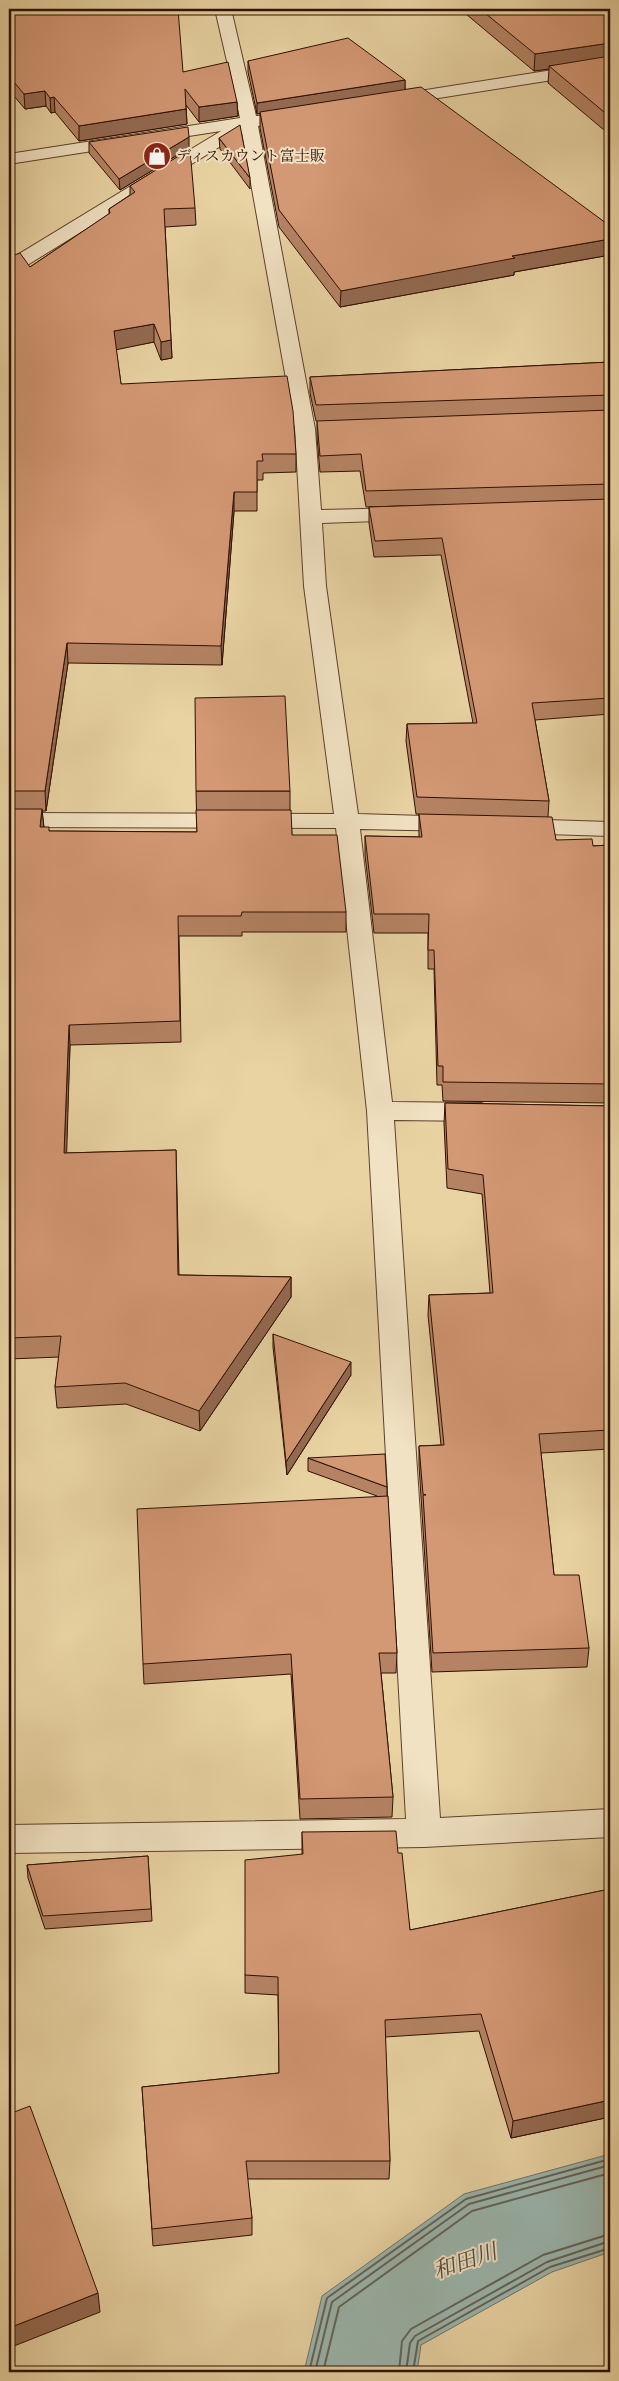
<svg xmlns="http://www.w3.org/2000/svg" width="619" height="2381" font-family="'IM FELL Great Primer','Noto Serif JP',serif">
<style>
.water{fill:#9ab6ae;stroke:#6f7369}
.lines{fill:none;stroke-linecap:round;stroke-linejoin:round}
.shore{stroke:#646258;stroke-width:2}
.minor-casing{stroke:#5d402a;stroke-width:2}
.minor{fill:#f1e2c3;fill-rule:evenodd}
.wall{fill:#b58364;stroke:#2e0f01}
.shaded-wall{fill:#946a51;stroke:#2e0f01}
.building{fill:#d39874;stroke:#2e0f01}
.labels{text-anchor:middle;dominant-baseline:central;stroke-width:4;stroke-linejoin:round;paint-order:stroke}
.far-poi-label{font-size:15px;fill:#2e0f01;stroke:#f1e2c3;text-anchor:start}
.near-water-label{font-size:22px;font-style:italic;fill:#54493e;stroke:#f1e2c3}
</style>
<rect width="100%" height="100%" fill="#e9d3a3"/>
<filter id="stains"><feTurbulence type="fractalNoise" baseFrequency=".004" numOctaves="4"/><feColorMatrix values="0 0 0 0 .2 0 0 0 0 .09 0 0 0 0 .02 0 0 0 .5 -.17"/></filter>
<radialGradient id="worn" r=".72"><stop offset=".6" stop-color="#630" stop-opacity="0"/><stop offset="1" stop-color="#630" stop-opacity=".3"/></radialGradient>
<polygon class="water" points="610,2154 610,2252 552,2272 421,2345 417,2372 304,2372 322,2296 464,2194"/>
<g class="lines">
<g class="shore">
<polyline points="309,2372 327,2298 466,2199 610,2159"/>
<polyline points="315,2372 332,2302 469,2204 610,2165"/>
<polyline points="323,2372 339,2307 472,2211 610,2173"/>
<polyline points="399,2372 402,2341 411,2329 543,2255 610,2234"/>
<polyline points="406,2372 410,2343 415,2336 547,2262 610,2241"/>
<polyline points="413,2372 418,2341 550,2267 610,2248"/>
</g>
<g class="minor-casing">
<g id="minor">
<polygon points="215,9 231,9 256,116 274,115 277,119 274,123 258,126 315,429 321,510 406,508 413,510 416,514 413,518 406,520 322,523 326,586 358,814 457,817 465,819 469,824 465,829 457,831 360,829 392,1102 481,1103 490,1106 494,1112 490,1118 481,1121 394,1120 440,1818 610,1809 610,1837 424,1847 9,1853 9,1825 406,1819 367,1111 336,828 9,827 9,813 334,814 304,586 295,429 242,133 16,272 9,274 9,260 221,131 9,164 9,154 240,118"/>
<polygon points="610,61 610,71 394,105 388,104 386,100 388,96 394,95"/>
<polygon points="515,819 610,822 610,836 515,833 507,831 503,826 507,821"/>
</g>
</g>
<use href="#minor" class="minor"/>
</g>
<g class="wall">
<polygon points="9,9 183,72 237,102 238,116 199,122 186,105 187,124 79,141 55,112 51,113 46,106 25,109 9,90"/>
<polygon points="460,9 610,9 610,135 548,83 549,69 534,71"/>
<polygon points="248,61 405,80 405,89 610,226 610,255 514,272 514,275 340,307 279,227 260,128 260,113 257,114 248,72"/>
<polygon points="219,138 250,178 250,189 220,149"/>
<polygon points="89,142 189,148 120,190 89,153"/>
<polygon points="130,186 195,208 196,225 165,227 172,358 161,360 154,342 116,349 121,384 296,454 296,472 263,473 263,480 257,480 257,511 234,511 222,665 68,663 46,811 42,811 44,827 50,831 197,832 196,791 290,791 290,810 292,835 346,912 346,932 242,932 242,936 179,936 181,1042 70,1045 66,1153 176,1150 179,1275 291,1277 291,1297 200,1431 126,1404 57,1408 55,1387 59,1357 9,1359 9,235 12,256 30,267 109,214 109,209 130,195"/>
<polygon points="610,362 610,714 535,720 549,801 548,817 556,840 593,846 610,845 610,1103 443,1101 442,1085 437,1085 434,969 428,969 428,933 374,933 365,855 365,836 419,837 419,814 416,814 406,741 407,724 473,723 441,555 374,557 369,523 369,507 439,505 366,507 360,471 320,472 317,437 317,421 316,421 310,393 310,377"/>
<polygon points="445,1103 610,1106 610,1449 541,1453 554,1575 589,1648 587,1667 432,1672 419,1465 419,1446 441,1445 428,1315 429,1295 490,1293 482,1194 447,1188 444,1123"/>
<polygon points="273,1334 351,1375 287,1475 273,1347"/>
<polygon points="308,1458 387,1487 387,1496 397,1653 396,1673 381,1673 393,1797 392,1817 300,1819 291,1674 144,1684 143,1664 377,1496 308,1471"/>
<polygon points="302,1832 398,1853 410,1930 605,1890 607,1874 610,1874 610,2117 511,2138 479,2031 385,2037 390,2161 389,2179 247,2179 252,2218 252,2235 153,2246 142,2087 279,2073 278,1995 245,1993 245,1975 302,1854"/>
<polygon points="148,1856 152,1921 45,1929 28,1878 27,1865"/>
</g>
<g class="shaded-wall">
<polygon points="610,43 610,60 549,66 549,69 534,71 535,54"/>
<polygon points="405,80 405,91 257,114 257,103"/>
<polygon points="45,91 46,106 25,109 24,94"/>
<polygon points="54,97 55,112 51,113 50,98"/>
<polygon points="237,102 238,116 199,122 199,107"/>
<polygon points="186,109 187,124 79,141 79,126"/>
<polygon points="189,137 189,148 120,190 119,179"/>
<polygon points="11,238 12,256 9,259 9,240"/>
<polygon points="610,239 610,255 514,272 514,275 340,307 341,291 512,256"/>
<polygon points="154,324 154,342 115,350 114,331"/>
<polygon points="171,340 172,358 161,360 161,342"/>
<polygon points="234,492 234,511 222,665 221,646"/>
<polygon points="67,643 68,663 46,811 45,791"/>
<polygon points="42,809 44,829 40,827"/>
<polygon points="69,1025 70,1045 66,1174 64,1153"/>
<polygon points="291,1277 291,1297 200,1431 199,1411"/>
<polygon points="351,1362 351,1375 287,1475 286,1462"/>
<polygon points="610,2100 610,2117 511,2138 513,2121"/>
<polygon points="98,2293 100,2312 9,2348 9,2328"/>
</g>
<g class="building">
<polygon points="9,9 178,9 183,72 228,62 237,102 199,107 185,89 186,109 79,126 54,97 50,98 45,91 24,94 9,76"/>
<polygon points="480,9 610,9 610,43 535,54"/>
<polygon points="348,38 405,80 257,103 248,61"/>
<polygon points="610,56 610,117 549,66"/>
<polygon points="421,87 610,226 610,239 512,256 515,258 341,291 279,210 260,112"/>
<polygon points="240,125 250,178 219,138"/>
<polygon points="188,127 189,137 119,179 89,142"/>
<polygon points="190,149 195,208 164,209 171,340 161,342 154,324 114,331 121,384 287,376 293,411 296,454 262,454 263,461 257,461 257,492 234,492 221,646 67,643 45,791 9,791 9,257 20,253 30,267 110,213 109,209 135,192 130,186"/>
<polygon points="610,362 610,395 316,405 310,377"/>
<polygon points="610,410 610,484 366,491 361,454 320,456 317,421"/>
<polygon points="610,499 610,652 605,652 610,667 610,698 532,703 549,801 417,797 407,724 477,723 442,538 375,541 369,507"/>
<polygon points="285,696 290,791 196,791 195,698"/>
<polygon points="9,809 42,809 40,827 49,827 49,831 197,832 196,810 291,810 292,835 337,835 346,912 242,912 241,916 178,916 180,1021 69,1025 64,1153 176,1150 178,1275 291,1277 199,1411 125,1383 55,1387 61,1336 9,1338"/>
<polygon points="419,814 552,817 556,840 592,839 593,846 610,845 610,1084 443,1082 443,1066 438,1066 434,950 428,950 429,914 374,914 365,836 422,837"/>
<polygon points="445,1103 610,1106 610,1430 539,1434 554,1575 579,1575 589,1648 433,1653 423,1495 426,1495 423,1494 419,1446 444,1445 429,1295 493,1293 483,1175 448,1169"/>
<polygon points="273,1334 351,1362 286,1462"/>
<polygon points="385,1454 387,1487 308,1458"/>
<polygon points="388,1496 397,1653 379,1653 393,1797 300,1799 291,1654 143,1664 137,1509"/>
<polygon points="396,1831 398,1853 402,1853 410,1930 610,1889 610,2100 513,2121 481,2014 385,2020 390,2161 246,2161 252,2218 152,2229 142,2087 279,2073 278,1977 245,1975 245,1860 303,1854 302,1832"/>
<polygon points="148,1856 151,1909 43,1916 27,1865"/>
<polygon points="607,1874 610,1874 610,1882"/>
<polygon points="30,2106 98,2293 9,2328 9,2114"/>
</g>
<defs>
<g id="shop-disc" transform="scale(1.4375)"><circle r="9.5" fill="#8f2418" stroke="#f1e2c3"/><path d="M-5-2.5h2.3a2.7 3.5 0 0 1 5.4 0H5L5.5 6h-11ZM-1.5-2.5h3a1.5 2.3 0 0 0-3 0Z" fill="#fff"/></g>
</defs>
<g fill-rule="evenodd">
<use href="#shop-disc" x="157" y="156"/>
</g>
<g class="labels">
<g class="far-poi-label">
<text x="176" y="156">ディスカウント富士販</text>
</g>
<g class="near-water-label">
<text transform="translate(465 2261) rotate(-19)">和田川</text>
</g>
</g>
<rect width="619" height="2381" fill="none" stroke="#e9d3a3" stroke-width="30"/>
<rect x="10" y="10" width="599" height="2361" fill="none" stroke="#2e0f01" stroke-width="2.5"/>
<rect x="15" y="15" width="589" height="2351" fill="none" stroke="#2e0f01"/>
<rect width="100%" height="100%" filter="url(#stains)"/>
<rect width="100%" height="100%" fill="url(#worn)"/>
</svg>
